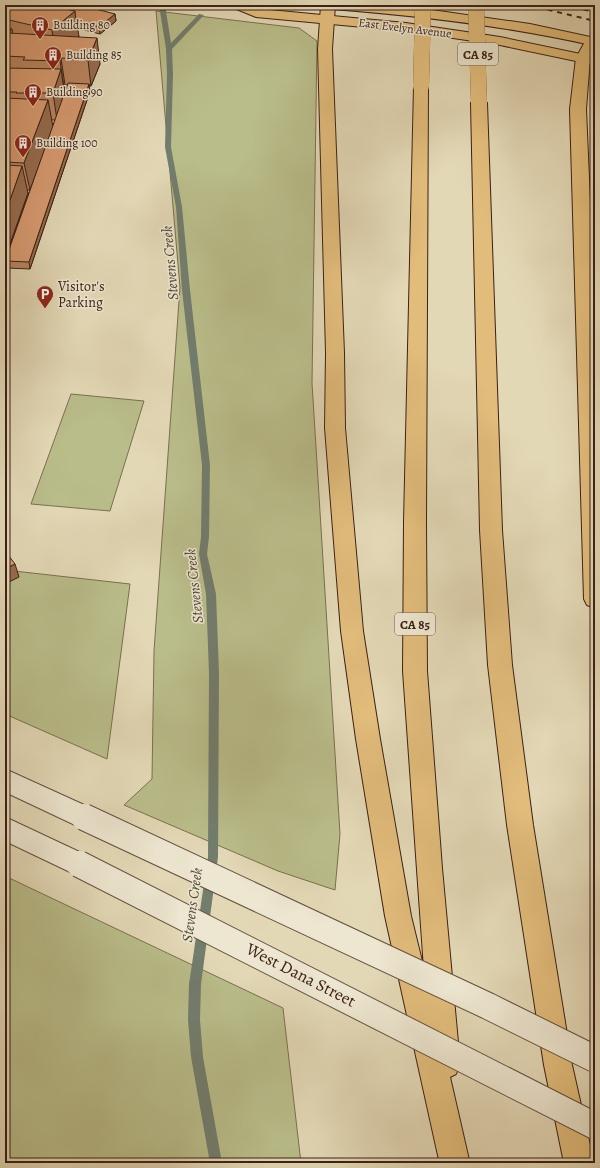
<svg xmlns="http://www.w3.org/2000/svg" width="600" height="1168" font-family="Alegreya,serif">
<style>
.green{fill:#b9bd8a;stroke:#7a6f50}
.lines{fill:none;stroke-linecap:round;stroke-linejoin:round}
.stream{fill:#727d6e;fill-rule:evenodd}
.minor-casing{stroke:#654f3e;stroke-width:2}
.major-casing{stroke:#3b2116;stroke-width:2}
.highway-casing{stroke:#3b2116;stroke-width:2}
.minor{fill:#ede6d0;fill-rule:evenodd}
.major{fill:#e2bc7b;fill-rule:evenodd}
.highway{fill:#e2bc7b;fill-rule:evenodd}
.rail{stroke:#3b2116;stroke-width:2;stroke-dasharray:5 5;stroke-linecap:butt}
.minor-bridge-casing{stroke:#654f3e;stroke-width:28;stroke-linecap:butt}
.highway-bridge-casing{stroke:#3b2116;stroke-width:16;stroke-linecap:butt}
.minor-bridge{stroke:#ede6d0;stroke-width:26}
.highway-bridge{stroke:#e2bc7b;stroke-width:16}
.wall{fill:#ba8662;stroke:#3b2116;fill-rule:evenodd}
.shaded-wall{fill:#976d50;stroke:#3b2116}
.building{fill:#d89c72;stroke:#3b2116}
.labels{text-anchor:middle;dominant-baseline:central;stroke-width:3;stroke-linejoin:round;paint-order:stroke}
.far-poi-label{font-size:12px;fill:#3b2116;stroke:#ede6d0;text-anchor:start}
.far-street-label{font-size:12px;fill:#3b2116;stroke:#ede6d0}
.shield{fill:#ede6d0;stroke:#705c4e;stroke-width:1}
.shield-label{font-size:13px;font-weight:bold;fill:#3b2116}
.poi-label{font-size:14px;fill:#3b2116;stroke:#ede6d0;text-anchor:start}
.water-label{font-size:15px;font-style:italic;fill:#52483a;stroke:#ede6d0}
.near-street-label{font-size:17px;fill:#3b2116;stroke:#ede6d0}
</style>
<rect width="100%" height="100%" fill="#e3d8b6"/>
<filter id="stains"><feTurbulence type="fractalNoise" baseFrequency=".005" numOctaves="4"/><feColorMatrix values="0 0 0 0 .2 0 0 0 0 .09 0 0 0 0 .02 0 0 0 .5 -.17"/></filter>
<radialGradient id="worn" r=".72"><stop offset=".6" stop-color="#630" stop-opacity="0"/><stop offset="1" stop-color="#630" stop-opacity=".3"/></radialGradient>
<g class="green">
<polygon points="156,11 299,28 317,41 312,383 340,834 335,890 278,871 124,805 152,779 154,651 180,287"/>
<polygon points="71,394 144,401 110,511 31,504"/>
<polygon points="14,571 130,584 107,759 5,714 5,584 18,577"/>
<polygon points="5,876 283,1008 301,1163 5,1163"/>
</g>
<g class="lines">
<polygon class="stream" points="159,5 165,5 171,43 199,14 204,15 172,49 173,74 171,147 182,207 190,290 210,465 209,537 207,554 216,594 219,673 218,857 201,984 200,1020 203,1057 222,1163 210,1163 191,1057 188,1020 189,984 208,857 209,673 206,594 199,554 201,537 202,465 182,290 176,207 165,147 167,74 166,49"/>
<g class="minor-casing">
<g id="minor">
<polygon points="5,769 93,809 97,817 93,825 84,828 75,825 5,792"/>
<polygon points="5,817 88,856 92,864 88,872 79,876 70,872 5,841"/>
</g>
</g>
<g class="major-casing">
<g id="major">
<polygon points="232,5 250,5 259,9 406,23 500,37 595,57 595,65 500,45 406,31 256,17 234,8"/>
<path d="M325,5H384L432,10L530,24L595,38V46C508,26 421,16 332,9L327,8Z"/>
</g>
</g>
<g class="highway-casing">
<g id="highway">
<polygon points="321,5 335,5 332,49 344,353 345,428 363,631 380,739 411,916 424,969 403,671 404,522 414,86 416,83 421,82 426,83 428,86 426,522 427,671 442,868 460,1064 456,1074 450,1077 469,1160 468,1163 440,1163 439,1160 385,916 356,739 341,631 325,428 326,353 318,49"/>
<polygon points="592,37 595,37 595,49 590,58 586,109 595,317 595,608 587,605 584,599 570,109 576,58 587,38"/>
<polygon points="479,98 484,100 487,103 502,530 512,665 533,825 572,1065 594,1163 564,1163 544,1065 507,825 488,665 480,530 471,103 474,100"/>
</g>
</g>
<use href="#minor" class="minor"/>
<use href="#major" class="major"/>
<use href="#highway" class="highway"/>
<g class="rail">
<polyline points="528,5 595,21"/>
<polyline points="564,5 595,12"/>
</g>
<g class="minor-bridge-casing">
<g id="minor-bridge">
<polyline points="84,817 488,1006 595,1059"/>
<polyline points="79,864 595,1126"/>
</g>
</g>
<g class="highway-bridge-casing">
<g id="highway-bridge">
<polyline points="476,5 479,103"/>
<polyline points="421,86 423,5"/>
</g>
</g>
<use href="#minor-bridge" class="minor-bridge"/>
<use href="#highway-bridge" class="highway-bridge"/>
</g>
<path class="wall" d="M5,5L115,14L116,21L100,34L77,28L79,37L100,64L91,86H89L90,91L30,269L7,268L5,260L55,120H51L53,127L30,190H27L28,193L5,258ZM65,85H68L65,93L64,88Z"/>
<g class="shaded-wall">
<polygon points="75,11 79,37 56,57 52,30"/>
<polygon points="115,14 116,21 100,34 99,27"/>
<polygon points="12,29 17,55 5,56 5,34"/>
<polygon points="97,38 100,64 91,86 88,60"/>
<polygon points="61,58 65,85 64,88 60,61"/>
<polygon points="61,69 65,96 57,120 53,93"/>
<polygon points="89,84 90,91 30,269 29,262"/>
<polygon points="48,100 53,127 30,190 24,163"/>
<polygon points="22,166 28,193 5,258 5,214"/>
<polygon points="15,564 19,577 5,584 5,569"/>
</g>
<g class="building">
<polygon points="5,5 49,5 75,11 52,30 5,19"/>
<polygon points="49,5 80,5 115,14 99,27 76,21 75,11"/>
<polygon points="5,27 12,29 5,34"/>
<polygon points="8,33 97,38 88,60 61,58 60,61 23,60 25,57 5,56 5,40"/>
<polygon points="5,68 61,69 53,93 16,93 17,92 5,92"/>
<polygon points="68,83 89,84 29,262 5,261"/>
<polygon points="5,98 48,100 24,163 5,162"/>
<polygon points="5,165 22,166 5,214"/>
<polygon points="5,551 15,564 5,569"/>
</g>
<defs>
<g id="building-pin" transform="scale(0.9)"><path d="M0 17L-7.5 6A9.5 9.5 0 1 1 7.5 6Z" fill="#8f2418" stroke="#ede6d0"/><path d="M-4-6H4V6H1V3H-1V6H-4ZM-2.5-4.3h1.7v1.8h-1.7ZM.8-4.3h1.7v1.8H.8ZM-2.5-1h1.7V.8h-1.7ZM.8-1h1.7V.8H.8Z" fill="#fff"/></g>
<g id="parking-pin" transform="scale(0.9)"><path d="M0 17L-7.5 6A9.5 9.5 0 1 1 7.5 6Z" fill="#8f2418" stroke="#ede6d0"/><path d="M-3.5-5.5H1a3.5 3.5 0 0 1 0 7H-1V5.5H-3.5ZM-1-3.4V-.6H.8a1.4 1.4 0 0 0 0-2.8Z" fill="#fff"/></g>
</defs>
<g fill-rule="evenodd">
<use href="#building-pin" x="40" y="25"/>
<use href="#building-pin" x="53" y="55"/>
<use href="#building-pin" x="33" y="92"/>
<use href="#building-pin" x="23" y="143"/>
<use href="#parking-pin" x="45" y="294"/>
</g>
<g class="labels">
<g class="far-poi-label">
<text x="53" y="25">Building 80</text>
<text x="66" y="55">Building 85</text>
<text x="46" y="92">Building 90</text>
<text x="36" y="143">Building 100</text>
</g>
<g class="far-street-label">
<text transform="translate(405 28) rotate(7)">East Evelyn Avenue</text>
</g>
<g class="shield">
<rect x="458" y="43" width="40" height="22" rx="3"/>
<rect x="395" y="613" width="40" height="22" rx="3"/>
</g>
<g class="shield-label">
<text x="478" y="54">CA 85</text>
<text x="415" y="624">CA 85</text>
</g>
<g class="poi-label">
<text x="58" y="286">Visitor's<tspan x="58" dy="16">Parking</tspan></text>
</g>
<g class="water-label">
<text transform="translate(170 263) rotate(-95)">Stevens Creek</text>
<text transform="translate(194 586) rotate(-96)">Stevens Creek</text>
<text transform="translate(192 905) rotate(-82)">Stevens Creek</text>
</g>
<g class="near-street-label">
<text transform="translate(301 975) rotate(27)">West Dana Street</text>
</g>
</g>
<rect width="600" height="1168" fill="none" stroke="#e3d8b6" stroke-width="20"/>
<rect x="6" y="6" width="588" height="1156" fill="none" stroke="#3b2116" stroke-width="2"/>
<rect x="10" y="10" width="580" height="1148" fill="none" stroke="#3b2116"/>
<rect width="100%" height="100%" filter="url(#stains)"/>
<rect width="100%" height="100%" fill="url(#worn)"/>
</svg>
